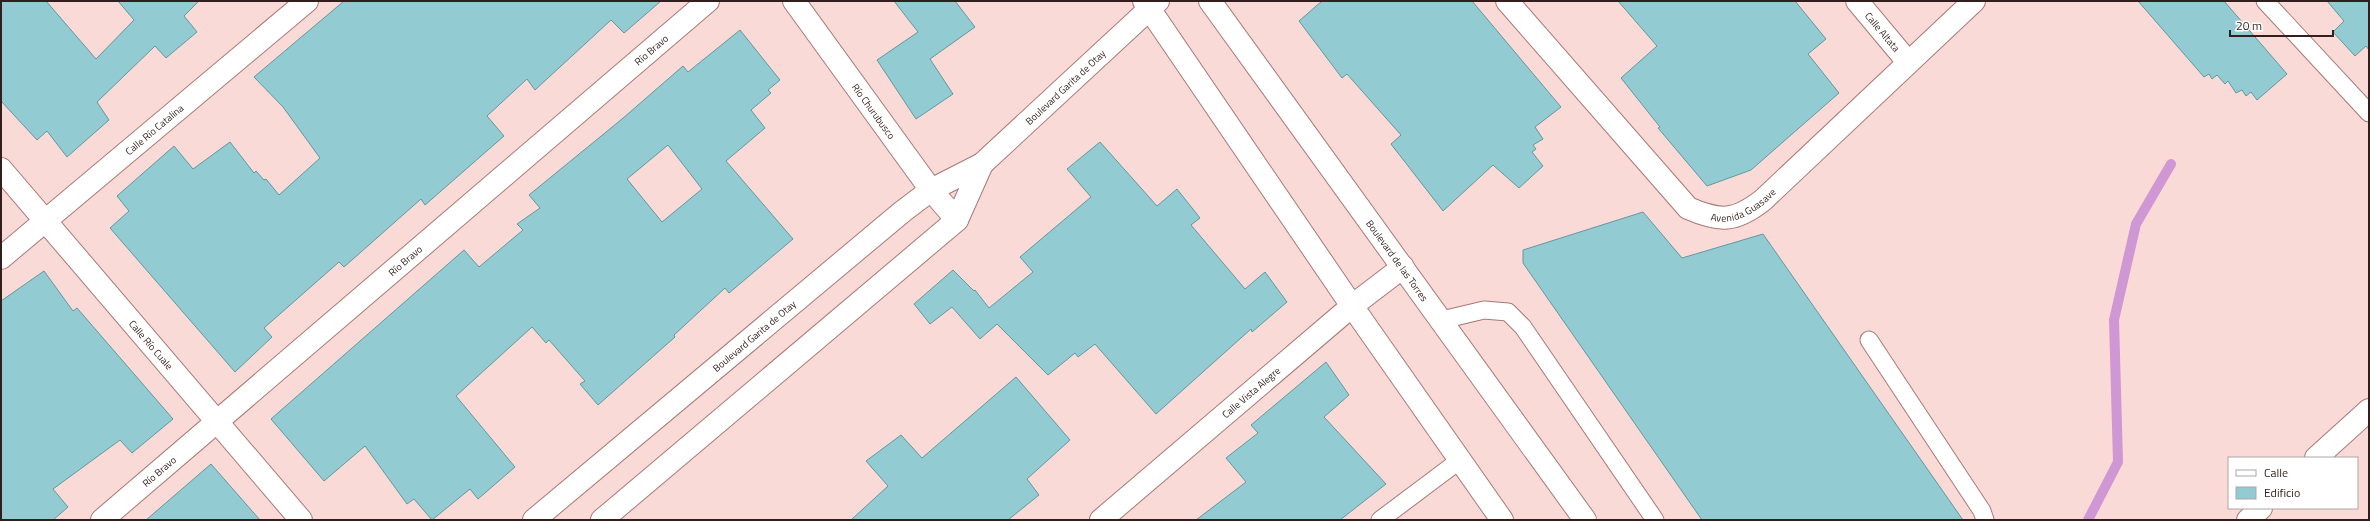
<svg xmlns="http://www.w3.org/2000/svg" width="2370" height="521" font-family="'Titillium Web',sans-serif">
<style>
.lines{fill:none;stroke-linecap:round;stroke-linejoin:round}
.stream{stroke:#cf97d3;stroke-width:10}
.building{fill:#92ccd2;stroke:#60989e;fill-rule:evenodd}
.lane-casing{stroke:#a87975;stroke-width:19}
.street-casing{stroke:#a87975;stroke-width:24}
.secondary-casing{stroke:#a87975;stroke-width:24}
.lane{stroke:#fff;stroke-width:17}
.street{stroke:#fff;stroke-width:22}
.secondary{stroke:#fff;stroke-width:22}
.labels{text-anchor:middle;dominant-baseline:central;stroke-width:3.5;stroke-linejoin:round;paint-order:stroke}
.street-label{font-size:10px;fill:#321f1d;stroke:#fff}
</style>
<rect width="100%" height="100%" fill="#fadad7"/>
<g class="lines">
<polyline class="stream" points="2088,520 2118,462 2114,320 2136,224 2171,164"/>
</g>
<g class="building">
<polygon points="1,1 46,1 96,59 134,20 118,1 199,1 184,16 197,32 166,58 155,46 97,102 109,120 67,157 47,131 37,140 1,101"/>
<polygon points="344,1 661,1 624,33 611,20 535,90 527,79 487,116 504,136 425,205 421,199 344,267 339,262 264,328 272,337 235,372 110,228 129,211 117,196 174,146 193,169 230,142 254,173 256,171 264,180 266,179 279,195 320,158 283,107 254,77"/>
<polygon points="894,1 955,1 975,27 930,59 953,94 916,119 877,60 918,32"/>
<polygon points="1322,1 1472,1 1561,107 1535,127 1543,139 1533,145 1536,149 1532,152 1543,166 1519,188 1493,165 1443,211 1391,144 1401,135 1347,74 1342,78 1299,21"/>
<polygon points="1618,1 1795,1 1826,39 1808,54 1839,93 1751,170 1707,186 1658,128 1660,127 1621,78 1657,46"/>
<polygon points="2138,1 2224,1 2287,74 2257,100 2251,92 2246,96 2242,90 2236,93 2228,81 2225,84 2217,75 2212,79 2209,74 2204,77"/>
<polygon points="2327,1 2369,1 2369,50 2366,46 2355,56 2333,32 2344,21"/>
<path d="M740,30L780,80L768,90L771,93L751,110L765,128L726,161L793,239L729,293L725,288L674,335L675,337L598,405L580,384L585,381L549,340L546,343L532,327L456,396L515,467L478,499L470,489L432,520L414,499L407,504L365,446L324,481L271,419L464,250L479,267L523,230L517,224L540,208L529,195L622,119L683,66L688,72ZM668,145L702,189L662,222L627,179Z"/>
<polygon points="1100,142 1157,206 1177,189 1200,218 1191,225 1245,289 1265,272 1287,302 1252,332 1251,329 1156,414 1095,344 1078,357 1075,353 1048,375 997,324 980,339 952,307 930,324 914,304 953,270 974,291 975,290 989,308 1033,272 1020,257 1091,197 1067,169"/>
<polygon points="1643,212 1682,258 1763,234 1963,520 1702,520 1523,263 1523,250"/>
<polygon points="44,271 73,311 77,308 173,419 132,453 120,440 53,489 68,507 53,520 1,520 1,301"/>
<polygon points="1326,362 1349,395 1324,417 1386,484 1340,520 1196,520 1246,482 1226,458 1258,433 1251,425"/>
<polygon points="1016,377 1070,440 1027,479 1039,495 1008,520 851,520 888,486 866,461 901,435 922,458"/>
<polygon points="211,464 260,520 146,520 175,495"/>
</g>
<g class="lines">
<g class="lane-casing">
<g id="lane">
<polyline points="2265,1 2369,113"/>
<polyline points="1442,320 1484,310 1508,312 1523,327 1655,520"/>
<polyline points="1869,340 1982,511 1985,520"/>
<polyline points="1380,520 1460,460"/>
</g>
</g>
<g class="street-casing">
<g id="street">
<path id="s1" d="M794,1L931,190L957,220"/>
<path id="s2" d="M1507,1L1688,208C1720,222 1735,222 1763,200L1974,1"/>
<path id="s3" d="M1857,1L1908,62"/>
<path id="s4" d="M1,169L301,520"/>
<path id="s5" d="M1,258L307,1"/>
<polyline points="2316,458 2369,410"/>
<path id="s6" d="M102,520L708,1"/>
<path id="s7" d="M1101,520L1352,306L1403,267"/>
<polyline points="2248,520 2261,508"/>
</g>
</g>
<g class="secondary-casing">
<g id="secondary">
<polyline points="1144,1 1352,306 1502,520"/>
<path id="s8" d="M1210,1L1585,520"/>
<path id="s9" d="M534,520L902,212L931,190L982,164L1158,1"/>
<polyline points="602,520 957,220 982,164"/>
</g>
</g>
<use href="#lane" class="lane"/>
<use href="#street" class="street"/>
<use href="#secondary" class="secondary"/>
</g>
<g class="labels">
<g class="street-label">
<text stroke="none"><textPath href="#s3" startOffset="40">Calle Altata</textPath></text>
<text stroke="none"><textPath href="#s6" startOffset="723">Río Bravo</textPath></text>
<text stroke="none"><textPath href="#s9" startOffset="687">Boulevard Garita de Otay</textPath></text>
<text stroke="none"><textPath href="#s1" startOffset="136">Río Churubusco</textPath></text>
<text stroke="none"><textPath href="#s5" startOffset="200">Calle Río Catalina</textPath></text>
<text stroke="none"><textPath href="#s2" startOffset="335">Avenida Guasave</textPath></text>
<text stroke="none"><textPath href="#s6" startOffset="399">Río Bravo</textPath></text>
<text stroke="none"><textPath href="#s8" startOffset="320">Boulevard de las Torres</textPath></text>
<text stroke="none"><textPath href="#s9" startOffset="287">Boulevard Garita de Otay</textPath></text>
<text stroke="none"><textPath href="#s4" startOffset="231">Calle Río Cuale</textPath></text>
<text stroke="none"><textPath href="#s7" startOffset="197">Calle Vista Alegre</textPath></text>
<text stroke="none"><textPath href="#s6" startOffset="75">Río Bravo</textPath></text>
</g>
</g>
<rect width="2370" height="521" fill="none" stroke="#321f1d" stroke-width="4"/>
<rect x="2228" y="457" width="130" height="52" fill="#ffffff" stroke="#ada5a5"/>
<rect x="2236" y="470" width="20" height="6" fill="#ffffff" stroke="#ada5a5"/>
<text x="2264" y="477" font-size="12" fill="#321f1d">Calle</text>
<rect x="2236" y="487" width="20" height="12" fill="#92ccd2" stroke="#ada5a5"/>
<text x="2264" y="497" font-size="12" fill="#321f1d">Edificio</text>
<path d="M2230 30v6h103v-6" fill="none" stroke="#321f1d" stroke-width="2"/>
<text x="2236" y="30" font-size="12" fill="#321f1d" stroke="#ffffff" stroke-width="3" paint-order="stroke">20 m</text>
</svg>
